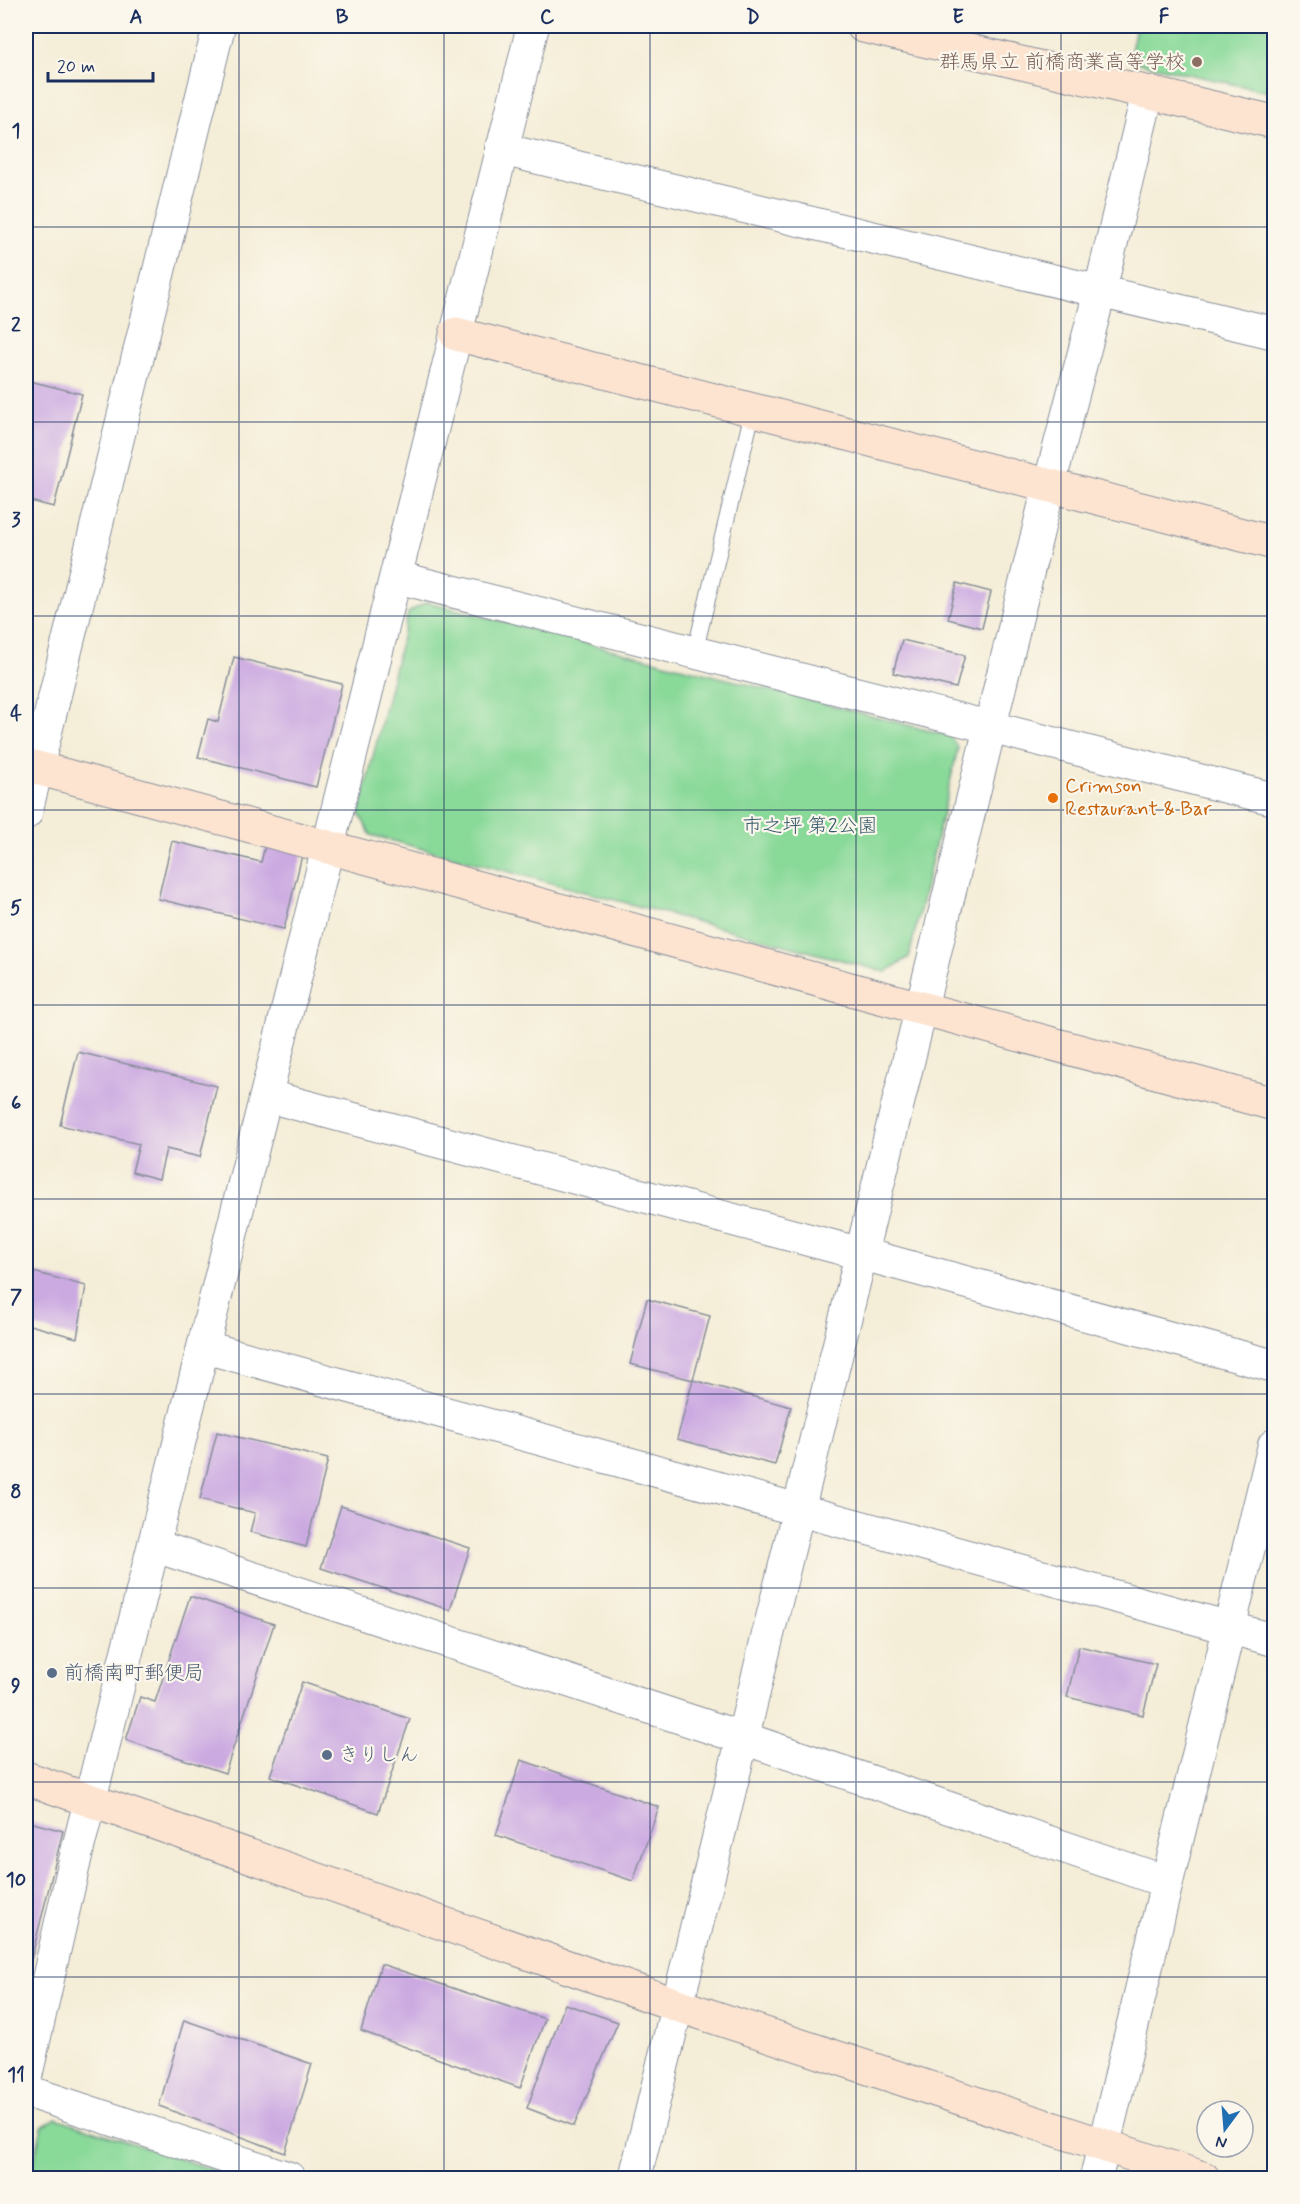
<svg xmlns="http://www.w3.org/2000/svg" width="1300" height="2204" font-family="Mynerve,'Klee One',sans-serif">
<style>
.green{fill:#89d999;stroke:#52847c;stroke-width:1.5}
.building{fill:#cba9e1}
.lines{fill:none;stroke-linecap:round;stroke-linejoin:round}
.lane-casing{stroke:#888e9a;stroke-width:17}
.street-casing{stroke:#888e9a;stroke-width:34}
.secondary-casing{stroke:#888e9a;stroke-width:35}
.lane{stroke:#fff;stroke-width:15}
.street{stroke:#fff;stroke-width:32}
.secondary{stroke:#fde4d1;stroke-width:33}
.grid{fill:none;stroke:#1b2f5e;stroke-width:1.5;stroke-opacity:0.55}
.education-dot{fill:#8d6e63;stroke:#fbf7ec;stroke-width:2}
.food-dot{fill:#e8710a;stroke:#fbf7ec;stroke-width:2}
.service-dot{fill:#5c6f8a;stroke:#fbf7ec;stroke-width:2}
.labels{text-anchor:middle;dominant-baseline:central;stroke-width:4.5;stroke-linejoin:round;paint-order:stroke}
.education-label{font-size:20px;fill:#785e54;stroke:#fbf7ec;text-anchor:end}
.food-label{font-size:20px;fill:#c56008;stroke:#fbf7ec;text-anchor:start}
.park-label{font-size:20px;fill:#365a6d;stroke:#fbf7ec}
.service-label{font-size:20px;fill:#4e5e75;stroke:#fbf7ec;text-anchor:start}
.neatline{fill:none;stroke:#1b2f5e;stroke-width:2}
.grid-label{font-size:20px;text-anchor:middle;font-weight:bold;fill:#1b2f5e}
</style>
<rect width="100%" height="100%" fill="#fbf7ec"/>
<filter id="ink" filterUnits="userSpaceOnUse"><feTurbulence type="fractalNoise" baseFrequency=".0167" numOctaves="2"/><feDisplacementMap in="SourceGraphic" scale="12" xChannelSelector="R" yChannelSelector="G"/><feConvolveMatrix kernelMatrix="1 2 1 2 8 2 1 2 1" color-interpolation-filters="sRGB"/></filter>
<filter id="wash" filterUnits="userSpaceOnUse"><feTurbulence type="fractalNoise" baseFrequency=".008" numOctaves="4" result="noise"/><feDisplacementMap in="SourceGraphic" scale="24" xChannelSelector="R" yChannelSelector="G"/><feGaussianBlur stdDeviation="1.35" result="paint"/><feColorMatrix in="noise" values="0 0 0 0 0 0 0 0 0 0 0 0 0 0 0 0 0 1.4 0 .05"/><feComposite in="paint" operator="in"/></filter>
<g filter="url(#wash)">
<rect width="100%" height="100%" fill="#f4edd7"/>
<g class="green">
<polygon points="1136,26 1274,26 1274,93 1129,61"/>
<polygon points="426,602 950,736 958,748 909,957 886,972 371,835 359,814 408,613"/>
<polygon points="56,2118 238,2178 30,2178 42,2127"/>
</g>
<g id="blocks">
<g class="building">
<polygon points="26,380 82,394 54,507 26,500"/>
<polygon points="957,583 991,592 982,628 948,619"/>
<polygon points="902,640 965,655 956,688 893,673"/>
<polygon points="234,657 342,684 316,787 198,757 208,719 218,722"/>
<polygon points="172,841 261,862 266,842 303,851 284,929 158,899"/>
<polygon points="78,1052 217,1086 200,1157 166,1149 159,1179 132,1172 139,1144 60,1125"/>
<polygon points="26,1270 86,1286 77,1338 26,1324"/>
<polygon points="647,1299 710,1316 693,1380 630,1364"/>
<polygon points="693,1380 791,1407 775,1465 677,1439"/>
<polygon points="217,1432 328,1459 306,1547 250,1532 255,1513 200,1499"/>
<polygon points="341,1506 470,1548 450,1610 321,1568"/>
<polygon points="190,1596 274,1624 225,1773 126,1740 140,1697 155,1702"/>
<polygon points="1079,1646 1156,1664 1143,1715 1067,1697"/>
<polygon points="302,1682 410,1719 378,1813 270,1776"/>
<polygon points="521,1760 659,1807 633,1881 496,1835"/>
<polygon points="26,1821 63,1831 29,1968 26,1967"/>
<polygon points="381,1964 545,2019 520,2088 361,2031"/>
<polygon points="565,2004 618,2022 574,2126 527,2108"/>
<polygon points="184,2020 312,2064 285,2153 159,2106"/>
</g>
</g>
</g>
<g filter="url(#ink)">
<use href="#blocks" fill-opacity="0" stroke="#888e9a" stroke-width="1.5"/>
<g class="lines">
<g class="lane-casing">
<polyline id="lane" points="695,651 753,410"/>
</g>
<g class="street-casing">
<g id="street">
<polyline points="501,149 1274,333"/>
<polyline points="396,577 1274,799"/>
<polyline points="26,813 219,26"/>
<polyline points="267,1096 862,1254 1274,1366"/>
<polyline points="204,1347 1274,1640"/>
<polyline points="155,1546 743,1738 1167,1882"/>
<polyline points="26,2076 75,1860 533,26"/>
<polyline points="26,2091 289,2178"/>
<polyline points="635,2178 1049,486 1100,291 1148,92"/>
<polyline points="1096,2178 1167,1882 1274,1445"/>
</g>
</g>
<g class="secondary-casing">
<g id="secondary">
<polyline points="863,26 1274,122"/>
<polyline points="456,334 1274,543"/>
<polyline points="26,765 1274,1104"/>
<polyline points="26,1778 677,2005 1203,2178"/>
</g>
</g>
<use href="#lane" class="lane"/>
<use href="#street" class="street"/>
<use href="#secondary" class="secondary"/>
</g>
</g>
<path class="grid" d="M239,26V2178M444,26V2178M650,26V2178M856,26V2178M1061,26V2178M26,227H1274M26,422H1274M26,616H1274M26,810H1274M26,1005H1274M26,1199H1274M26,1394H1274M26,1588H1274M26,1782H1274M26,1977H1274"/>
<circle class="education-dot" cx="1197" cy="62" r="6"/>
<circle class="food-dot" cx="1053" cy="798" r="6"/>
<g class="service-dot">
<circle cx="52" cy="1673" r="6"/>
<circle cx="327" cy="1755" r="6"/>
</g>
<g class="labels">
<g class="education-label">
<text x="1185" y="62">群馬県立 前橋商業高等学校</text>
</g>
<g class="food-label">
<text x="1065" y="786">Crimson<tspan x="1065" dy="23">Restaurant &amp; Bar</tspan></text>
</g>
<g class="park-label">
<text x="810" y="826">市之坪 第2公園</text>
</g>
<g class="service-label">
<text x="64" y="1673">前橋南町郵便局</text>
<text x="339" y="1755">きりしん</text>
</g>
</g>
<rect width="1300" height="2204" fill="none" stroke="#fbf7ec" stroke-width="66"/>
<g transform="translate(1225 2129) rotate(196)"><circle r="28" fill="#fbf7ec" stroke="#a1a7b3" stroke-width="1.5"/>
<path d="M0-4.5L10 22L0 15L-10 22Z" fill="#1f6fb2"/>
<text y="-9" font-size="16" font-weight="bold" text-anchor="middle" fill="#1b2f5e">N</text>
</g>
<path d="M48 72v9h105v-9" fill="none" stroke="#1b2f5e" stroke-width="3"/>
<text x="57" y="72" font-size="18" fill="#1b2f5e" stroke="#fbf7ec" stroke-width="4.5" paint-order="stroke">20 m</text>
<rect x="33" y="33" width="1234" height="2138" class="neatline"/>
<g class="grid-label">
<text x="136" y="23">A</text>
<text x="342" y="23">B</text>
<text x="547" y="23">C</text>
<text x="753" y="23">D</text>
<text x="958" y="23">E</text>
<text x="1164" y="23">F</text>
<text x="16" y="137">1</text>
<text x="16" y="331">2</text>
<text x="16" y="526">3</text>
<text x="16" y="720">4</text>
<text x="16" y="914">5</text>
<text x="16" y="1109">6</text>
<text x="16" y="1303">7</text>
<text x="16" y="1498">8</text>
<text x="16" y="1692">9</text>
<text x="16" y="1886">10</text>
<text x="16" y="2081">11</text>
</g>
</svg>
